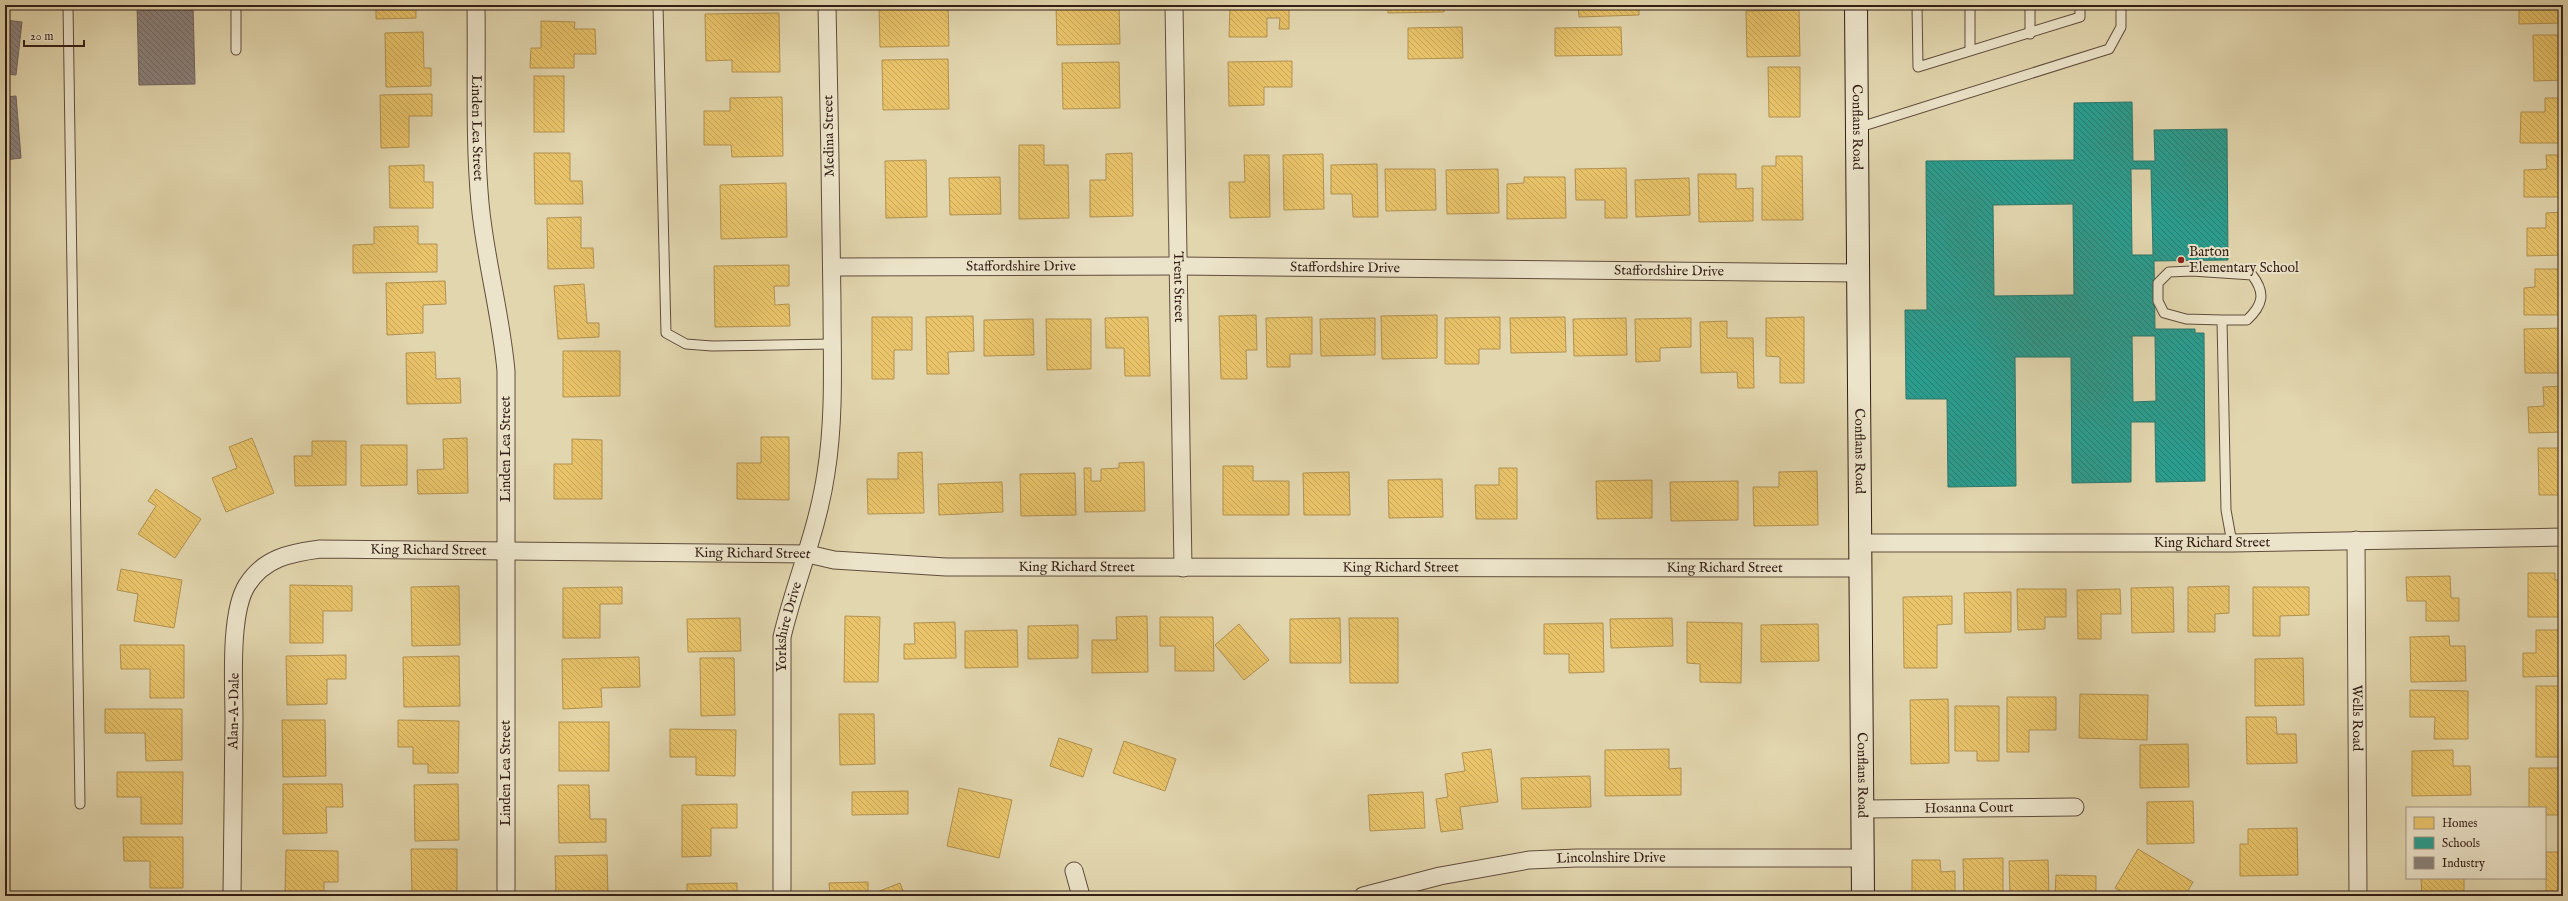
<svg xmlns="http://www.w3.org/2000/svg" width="2568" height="901" font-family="'IM FELL English',serif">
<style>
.homes{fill:url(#homes-back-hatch);stroke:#b39251}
.schools{fill:url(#schools-back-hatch);stroke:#2d776b;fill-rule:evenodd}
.industry{fill:url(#industry-back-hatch);stroke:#70645d}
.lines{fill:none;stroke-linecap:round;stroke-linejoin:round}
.lane-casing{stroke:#604d3c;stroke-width:11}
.street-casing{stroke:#604d3c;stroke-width:19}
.secondary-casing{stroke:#341f16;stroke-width:24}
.lane{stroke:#ece4ca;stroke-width:9}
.street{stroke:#ece4ca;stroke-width:17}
.secondary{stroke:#ece4ca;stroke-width:22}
.poi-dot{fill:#8f2418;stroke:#ece4ca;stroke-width:1.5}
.labels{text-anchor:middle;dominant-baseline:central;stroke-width:4;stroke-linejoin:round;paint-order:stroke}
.street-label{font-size:14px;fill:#341f16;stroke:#ece4ca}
.poi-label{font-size:14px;fill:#341f16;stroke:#ece4ca;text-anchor:start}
</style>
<defs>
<pattern id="homes-back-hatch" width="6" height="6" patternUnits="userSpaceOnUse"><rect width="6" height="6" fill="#e9c46a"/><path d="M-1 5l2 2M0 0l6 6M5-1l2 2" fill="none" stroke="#c8a85b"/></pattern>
<pattern id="schools-back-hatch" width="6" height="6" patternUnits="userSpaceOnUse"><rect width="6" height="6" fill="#2a9d8f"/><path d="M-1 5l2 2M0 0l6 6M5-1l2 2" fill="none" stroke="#257f74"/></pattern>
<pattern id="industry-back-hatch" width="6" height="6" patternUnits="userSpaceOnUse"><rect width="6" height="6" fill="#8a817c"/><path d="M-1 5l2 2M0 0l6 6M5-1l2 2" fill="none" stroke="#726965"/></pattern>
</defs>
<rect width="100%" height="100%" fill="#e2d6ae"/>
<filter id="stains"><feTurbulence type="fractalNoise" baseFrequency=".005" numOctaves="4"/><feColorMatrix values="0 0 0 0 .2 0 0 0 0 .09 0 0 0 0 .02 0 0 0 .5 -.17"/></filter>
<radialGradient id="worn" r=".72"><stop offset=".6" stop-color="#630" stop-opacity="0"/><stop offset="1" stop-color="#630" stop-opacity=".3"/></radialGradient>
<g class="homes">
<polygon points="376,5 416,5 416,18 376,19"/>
<polygon points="879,5 948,5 949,46 880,47"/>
<polygon points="1056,5 1119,5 1120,44 1057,45"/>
<polygon points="1230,5 1289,5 1289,29 1279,29 1280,18 1267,18 1267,37 1229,37"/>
<polygon points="1388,5 1444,5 1444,12 1388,13"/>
<polygon points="1578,5 1639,5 1639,15 1579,17"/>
<polygon points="2519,5 2563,5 2563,23 2519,24"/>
<polygon points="1799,10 1800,56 1747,57 1746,11"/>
<polygon points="779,13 780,72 732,72 732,60 706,61 705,14"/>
<polygon points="541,21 575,22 574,29 595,29 596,54 574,54 574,68 530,68 531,48 541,48"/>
<polygon points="1462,27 1463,58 1408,59 1408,28"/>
<polygon points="1621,27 1622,55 1555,56 1555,28"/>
<polygon points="423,32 424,68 431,68 431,86 386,87 385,33"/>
<polygon points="2533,35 2563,35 2563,80 2534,81"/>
<polygon points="948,59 949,109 883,110 882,60"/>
<polygon points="1292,61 1292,87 1264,87 1264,105 1229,106 1228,62"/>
<polygon points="1119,62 1120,108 1063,109 1062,63"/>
<polygon points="1768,67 1800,67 1800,117 1769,117"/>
<rect x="534" y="76" width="30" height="56"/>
<polygon points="432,94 432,116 409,116 409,147 381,148 380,95"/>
<polygon points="782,97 783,156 732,157 731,145 704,145 704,111 730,111 730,98"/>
<polygon points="2545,98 2563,98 2563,143 2520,143 2521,112 2545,112"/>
<polygon points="1019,145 1044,145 1044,165 1068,165 1069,218 1019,219"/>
<polygon points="534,153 570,153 570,181 582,181 583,204 535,204"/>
<polygon points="1132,153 1133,216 1090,217 1090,180 1106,180 1106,154"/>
<polygon points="1323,154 1324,209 1284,210 1283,155"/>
<polygon points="1244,155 1269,155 1270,217 1230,218 1229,182 1245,182"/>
<polygon points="2546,155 2563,155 2563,197 2524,197 2524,170 2547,169"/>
<polygon points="1776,156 1802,156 1803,220 1762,220 1762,166 1776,166"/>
<polygon points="926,160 927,217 886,218 885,161"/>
<polygon points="1377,164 1378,217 1353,217 1352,194 1331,194 1331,165"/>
<polygon points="424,165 424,182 433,182 433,208 390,208 389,166"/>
<polygon points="1626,168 1627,218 1605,218 1605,200 1576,200 1575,169"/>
<polygon points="1385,169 1435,169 1436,210 1386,211"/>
<polygon points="1498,169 1499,213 1447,214 1446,170"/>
<polygon points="1698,174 1736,174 1736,189 1753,188 1753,221 1699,222"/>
<polygon points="1000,177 1001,214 950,215 949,178"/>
<polygon points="1524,177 1565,177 1566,218 1507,219 1507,184 1524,183"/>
<polygon points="1689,178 1690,215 1636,217 1635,180"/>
<polygon points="786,183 787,237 721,239 720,185"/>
<polygon points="2563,212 2563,255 2527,256 2527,228 2546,228 2546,213"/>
<polygon points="581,217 581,248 593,248 594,268 548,269 547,218"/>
<polygon points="418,226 418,244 437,244 437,272 353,273 353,245 374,244 374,227"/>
<polygon points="789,265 789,286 774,286 775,305 789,304 790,326 715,327 714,266"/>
<polygon points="2535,269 2563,269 2563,315 2524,315 2524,288 2535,287"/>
<polygon points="445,281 446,304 423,305 423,333 387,335 386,283"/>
<polygon points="584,284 587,323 599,323 599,337 558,339 554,286"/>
<polygon points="1256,315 1257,350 1246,350 1247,379 1221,379 1219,316"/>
<polygon points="1437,315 1437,358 1382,359 1381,316"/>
<polygon points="973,316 974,351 948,352 949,374 927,374 926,317"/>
<polygon points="872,317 912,317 912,350 894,350 894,379 872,379"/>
<polygon points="1148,317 1150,376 1125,376 1124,348 1106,348 1105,318"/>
<polygon points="1312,317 1312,354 1290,354 1290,367 1267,367 1266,318"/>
<polygon points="1500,317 1500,349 1479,349 1479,364 1445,364 1445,318"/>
<polygon points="1565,317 1566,352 1511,353 1510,318"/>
<polygon points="1804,317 1804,383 1780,383 1780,357 1766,356 1766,318"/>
<polygon points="1375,318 1375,355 1321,356 1320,319"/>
<polygon points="1626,318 1627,355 1574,356 1573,319"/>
<polygon points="1691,318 1691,347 1660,348 1660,361 1636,362 1635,319"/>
<polygon points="1033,319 1034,355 984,356 984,320"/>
<polygon points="1046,319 1091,319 1091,369 1047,370"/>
<polygon points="1727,321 1727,338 1753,338 1754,388 1738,388 1737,372 1701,373 1700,322"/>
<polygon points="2563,328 2563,373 2525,373 2524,329"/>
<polygon points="563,351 620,351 620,396 563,397"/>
<polygon points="435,352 436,379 460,378 461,403 407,404 406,353"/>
<polygon points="2563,386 2563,432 2529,433 2528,407 2544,406 2543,387"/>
<polygon points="761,437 789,437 789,500 737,499 737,463 761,463"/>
<polygon points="252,438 274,493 226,512 212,478 237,468 229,447"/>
<polygon points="467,438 468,493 418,494 417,470 444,469 443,439"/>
<polygon points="572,439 602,440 602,499 554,499 554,464 572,464"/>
<polygon points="312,441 346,441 346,485 295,486 294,456 312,456"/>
<polygon points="361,445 407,445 407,485 361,486"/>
<polygon points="2538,448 2563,448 2563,495 2539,495"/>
<polygon points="922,452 924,513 868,514 867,479 898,479 898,453"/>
<polygon points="1144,462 1145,511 1085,512 1084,468 1091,468 1091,481 1101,481 1101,469 1119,468 1119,463"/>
<polygon points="1223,466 1253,466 1253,481 1289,481 1289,515 1223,515"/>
<polygon points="1499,468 1517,468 1517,519 1476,519 1475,485 1499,485"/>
<polygon points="1817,471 1818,525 1754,526 1753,487 1779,487 1779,472"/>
<polygon points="1349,472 1350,515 1304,515 1303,473"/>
<polygon points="1075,473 1076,515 1021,516 1020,474"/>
<polygon points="1442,479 1443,517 1389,518 1388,480"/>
<polygon points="1652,480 1652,518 1597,519 1596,481"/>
<polygon points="1738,481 1738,520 1671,521 1670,482"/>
<polygon points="1002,482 1003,512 939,515 938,484"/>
<polygon points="156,489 201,519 175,558 138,534 156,506 148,501"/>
<polygon points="121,569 182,580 174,628 134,621 138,594 117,590"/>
<polygon points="2528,573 2555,573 2555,580 2563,580 2563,617 2528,617"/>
<polygon points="2450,576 2451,598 2459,598 2459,621 2426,621 2426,601 2407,601 2406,577"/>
<polygon points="290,585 352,586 352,611 323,611 323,643 290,643"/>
<polygon points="459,586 460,645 412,646 411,587"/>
<polygon points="2229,586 2229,613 2215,614 2215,632 2188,632 2188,587"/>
<polygon points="622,587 622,604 600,604 600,638 563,638 563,588"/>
<polygon points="2173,587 2174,632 2132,633 2131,588"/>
<polygon points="2253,587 2309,587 2309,615 2280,616 2280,636 2253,636"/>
<polygon points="2017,589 2066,589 2066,617 2045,617 2045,629 2018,630"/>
<polygon points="2120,589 2121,614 2101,614 2101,639 2078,639 2077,590"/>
<polygon points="2011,592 2011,632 1965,633 1964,593"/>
<polygon points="1952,596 1952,624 1937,625 1937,668 1904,668 1903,597"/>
<polygon points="845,616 880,617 878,682 844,682"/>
<polygon points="1147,616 1148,672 1092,673 1092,640 1117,640 1116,617"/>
<polygon points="1160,617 1213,617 1214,671 1175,671 1175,646 1160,646"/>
<polygon points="740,618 741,651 688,652 687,619"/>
<polygon points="1340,618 1341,663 1290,663 1290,619"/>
<polygon points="1349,618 1398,618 1398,683 1350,683"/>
<polygon points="1672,618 1673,646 1611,648 1610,619"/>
<polygon points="955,622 956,658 904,659 904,644 915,644 914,623"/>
<polygon points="1687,622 1742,623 1741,683 1700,682 1700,664 1687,663"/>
<polygon points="1603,623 1604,672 1569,673 1569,654 1544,654 1544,624"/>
<polygon points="1239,624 1269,660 1244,680 1215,645"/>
<polygon points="1818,624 1819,661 1761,662 1761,625"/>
<polygon points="1078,625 1078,658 1028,659 1028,626"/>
<polygon points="1017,630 1018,667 965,668 965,631"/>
<polygon points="2536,630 2563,630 2563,676 2523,677 2523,653 2536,653"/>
<polygon points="2449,636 2450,646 2465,646 2466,681 2411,682 2410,637"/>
<polygon points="120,645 184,645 184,698 150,698 150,669 121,669"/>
<polygon points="346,655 346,679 327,679 327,704 287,705 286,656"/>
<polygon points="459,656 460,706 404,707 403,657"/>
<polygon points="639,657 640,687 601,688 602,707 563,709 562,659"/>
<polygon points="700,658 734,658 735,715 701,716"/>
<polygon points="2303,658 2304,705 2255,706 2255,659"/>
<rect x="2536" y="686" width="27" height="71"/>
<polygon points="2410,690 2468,691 2468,739 2434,739 2435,717 2410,717"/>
<polygon points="2080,694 2148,695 2147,740 2079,738"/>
<polygon points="2007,697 2056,697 2056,730 2029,730 2029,752 2007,752"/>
<polygon points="1948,699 1949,763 1911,764 1910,700"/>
<polygon points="1955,706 1999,706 1999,761 1977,761 1977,751 1955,751"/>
<polygon points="105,709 182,709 182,760 146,761 145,733 105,733"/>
<polygon points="839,714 874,714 875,764 840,765"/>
<polygon points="2246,717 2276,717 2277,734 2296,734 2297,763 2247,764"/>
<polygon points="282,720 325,720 326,776 283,777"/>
<polygon points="398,720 459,721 458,773 428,773 428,764 413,764 413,747 398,747"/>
<rect x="559" y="722" width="50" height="49"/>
<polygon points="670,729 736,730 735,776 696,775 696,757 670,757"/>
<polygon points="1059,738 1092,749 1083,777 1050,766"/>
<polygon points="1124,741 1176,759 1165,791 1113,773"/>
<polygon points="2188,744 2189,787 2140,788 2140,745"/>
<polygon points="1491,749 1498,802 1460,807 1463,829 1441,832 1436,799 1448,797 1445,774 1465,771 1462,753"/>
<polygon points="1669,749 1669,769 1681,768 1681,795 1605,796 1605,750"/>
<polygon points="2453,750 2453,766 2470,766 2471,795 2412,796 2412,751"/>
<polygon points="2529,768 2563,768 2563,815 2545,815 2545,808 2529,808"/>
<polygon points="117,772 183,772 182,824 141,824 141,797 117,797"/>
<polygon points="1590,776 1591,807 1522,809 1521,778"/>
<polygon points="283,784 342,784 343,807 326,807 327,833 283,834"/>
<polygon points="458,784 459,840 415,841 414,785"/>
<polygon points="558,785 589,785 590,819 606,819 606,842 559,843"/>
<polygon points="959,788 1012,800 999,858 947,846"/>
<polygon points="908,791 908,814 852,815 852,792"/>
<polygon points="1423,792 1425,828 1370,831 1368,795"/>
<polygon points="2193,801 2194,843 2147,844 2147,802"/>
<polygon points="737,804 737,828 711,828 711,856 682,857 682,805"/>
<polygon points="2297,828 2298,875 2240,876 2240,844 2248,844 2248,829"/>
<polygon points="123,837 183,837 183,888 150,888 150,861 124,861"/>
<polygon points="411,849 457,849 457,892 412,893"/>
<polygon points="2138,849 2193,882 2185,896 2129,896 2115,888"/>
<polygon points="286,850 338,851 338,882 324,882 324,896 285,896"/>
<rect x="2546" y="852" width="17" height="44"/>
<polygon points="607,855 608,896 556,896 555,856"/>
<polygon points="2003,858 2003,896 1964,896 1963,859"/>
<polygon points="1912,860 1940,860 1941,872 1955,871 1955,896 1912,896"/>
<polygon points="2048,860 2049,896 2010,896 2009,861"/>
<polygon points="2056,875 2096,876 2096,896 2055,896"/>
<polygon points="2421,878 2464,878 2464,896 2422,896"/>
<polygon points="868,882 868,896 830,896 829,883"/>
<polygon points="737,883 737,896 687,896 687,884"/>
<polygon points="900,883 905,896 879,896 877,892"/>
</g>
<path class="schools" d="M2132,102L2133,161H2155L2154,130L2227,129L2228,260L2154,261L2155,329H2195V333H2204L2205,481L2156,482L2155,422H2131V482L2072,483L2071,357H2015L2016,486L1948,487L1947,399H1906L1905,310H1927L1926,161L2074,160V103ZM2131,169H2151L2153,255H2132ZM2073,204L2074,295L1994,296L1993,205ZM2132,336H2155L2156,401L2133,402Z"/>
<g class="industry">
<polygon points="137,5 193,5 195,84 139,85"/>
<polygon points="5,20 22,22 16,75 5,74"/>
<polygon points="16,96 21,158 5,160 5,97"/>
</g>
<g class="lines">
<g class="lane-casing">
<g id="lane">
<polyline points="68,5 80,804"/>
<polyline points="236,5 236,50"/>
<polyline points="658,5 666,333 686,344 712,346 832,344"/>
<polyline points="1917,5 1918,67 2080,17 2080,5"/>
<polyline points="1970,5 1970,50"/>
<polyline points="2030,5 2030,34"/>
<polyline points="1857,128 2109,49 2121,27 2121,5"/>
<path d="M2222,320L2186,319L2164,313L2158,301V283L2169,272L2192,271L2252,275C2266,293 2263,305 2247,320H2222L2226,510L2232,543"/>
</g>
</g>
<g class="street-casing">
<g id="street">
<path id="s1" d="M476,5C477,70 474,138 480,203C485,259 501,314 506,371V896"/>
<path id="s2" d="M1174,5L1183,568"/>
<path id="s3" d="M832,267L1179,266L1859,273"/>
<path id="s4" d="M2356,540L2358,896"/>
<path id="s5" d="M1861,543H2232L2563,537"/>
<path id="s6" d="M1863,809L2075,807"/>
<polyline points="1074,871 1081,896"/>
<path id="s7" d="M232,896C233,837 233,778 234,720C234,686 229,613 247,585C264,558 290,553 320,549L808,554L834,560L946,567L1861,568"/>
<path id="s8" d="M782,896V637C795,582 818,529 826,473C835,417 832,359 832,303C831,204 829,104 827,5"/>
<path id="s9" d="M1363,896L1440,876L1529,860L1577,858H1863"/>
</g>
</g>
<g class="secondary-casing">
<g id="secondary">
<path id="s10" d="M1856,5L1863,896"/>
</g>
</g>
<use href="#lane" class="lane"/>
<use href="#street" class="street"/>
<use href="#secondary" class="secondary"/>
</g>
<circle class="poi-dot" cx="2181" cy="260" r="4"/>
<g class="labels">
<g class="street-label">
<text stroke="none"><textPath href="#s10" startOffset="122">Conflans Road</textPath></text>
<text stroke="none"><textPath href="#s1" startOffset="123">Linden Lea Street</textPath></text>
<text transform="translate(829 136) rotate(-91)">Medina Street</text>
<text stroke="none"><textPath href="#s3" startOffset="189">Staffordshire Drive</textPath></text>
<text stroke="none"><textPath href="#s3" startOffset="513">Staffordshire Drive</textPath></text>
<text stroke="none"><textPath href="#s3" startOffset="837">Staffordshire Drive</textPath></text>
<text stroke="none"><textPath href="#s2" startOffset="282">Trent Street</textPath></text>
<text transform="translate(506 449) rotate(-90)">Linden Lea Street</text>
<text stroke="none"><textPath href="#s10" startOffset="446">Conflans Road</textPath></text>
<text stroke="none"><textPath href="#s5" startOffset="351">King Richard Street</textPath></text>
<text stroke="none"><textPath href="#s7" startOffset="506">King Richard Street</textPath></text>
<text stroke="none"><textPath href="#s7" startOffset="830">King Richard Street</textPath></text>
<text stroke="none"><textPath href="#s7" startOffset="1155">King Richard Street</textPath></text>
<text stroke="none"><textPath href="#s7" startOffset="1479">King Richard Street</textPath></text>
<text stroke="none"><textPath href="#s7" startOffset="1803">King Richard Street</textPath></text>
<text stroke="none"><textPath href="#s8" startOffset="270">Yorkshire Drive</textPath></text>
<text transform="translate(234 711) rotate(-89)">Alan-A-Dale</text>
<text stroke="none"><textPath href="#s4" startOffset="178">Wells Road</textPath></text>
<text transform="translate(506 773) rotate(-90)">Linden Lea Street</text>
<text stroke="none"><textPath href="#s10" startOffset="770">Conflans Road</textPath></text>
<text stroke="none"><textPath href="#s6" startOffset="106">Hosanna Court</textPath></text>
<text stroke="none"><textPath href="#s9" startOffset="252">Lincolnshire Drive</textPath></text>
</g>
<g class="poi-label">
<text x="2189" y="252">Barton<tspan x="2189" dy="16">Elementary School</tspan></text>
</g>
</g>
<rect width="2568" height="901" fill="none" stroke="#e2d6ae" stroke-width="20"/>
<rect x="6" y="6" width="2556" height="889" fill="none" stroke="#341f16" stroke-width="2"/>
<rect x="10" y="10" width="2548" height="881" fill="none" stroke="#341f16"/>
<rect x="2406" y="807" width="140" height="72" fill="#ece4ca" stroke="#a29582"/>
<rect x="2414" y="817" width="20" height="12" fill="#e9c46a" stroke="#a29582"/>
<text x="2442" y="827" font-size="12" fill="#341f16">Homes</text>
<rect x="2414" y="837" width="20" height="12" fill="#2a9d8f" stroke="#a29582"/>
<text x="2442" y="847" font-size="12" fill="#341f16">Schools</text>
<rect x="2414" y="857" width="20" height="12" fill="#8a817c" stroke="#a29582"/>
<text x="2442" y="867" font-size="12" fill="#341f16">Industry</text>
<path d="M24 40v6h60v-6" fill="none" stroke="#341f16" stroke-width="2"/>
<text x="30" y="40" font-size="12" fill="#341f16" stroke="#ece4ca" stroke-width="3" paint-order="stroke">20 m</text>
<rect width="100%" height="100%" filter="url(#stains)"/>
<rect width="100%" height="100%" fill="url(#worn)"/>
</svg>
